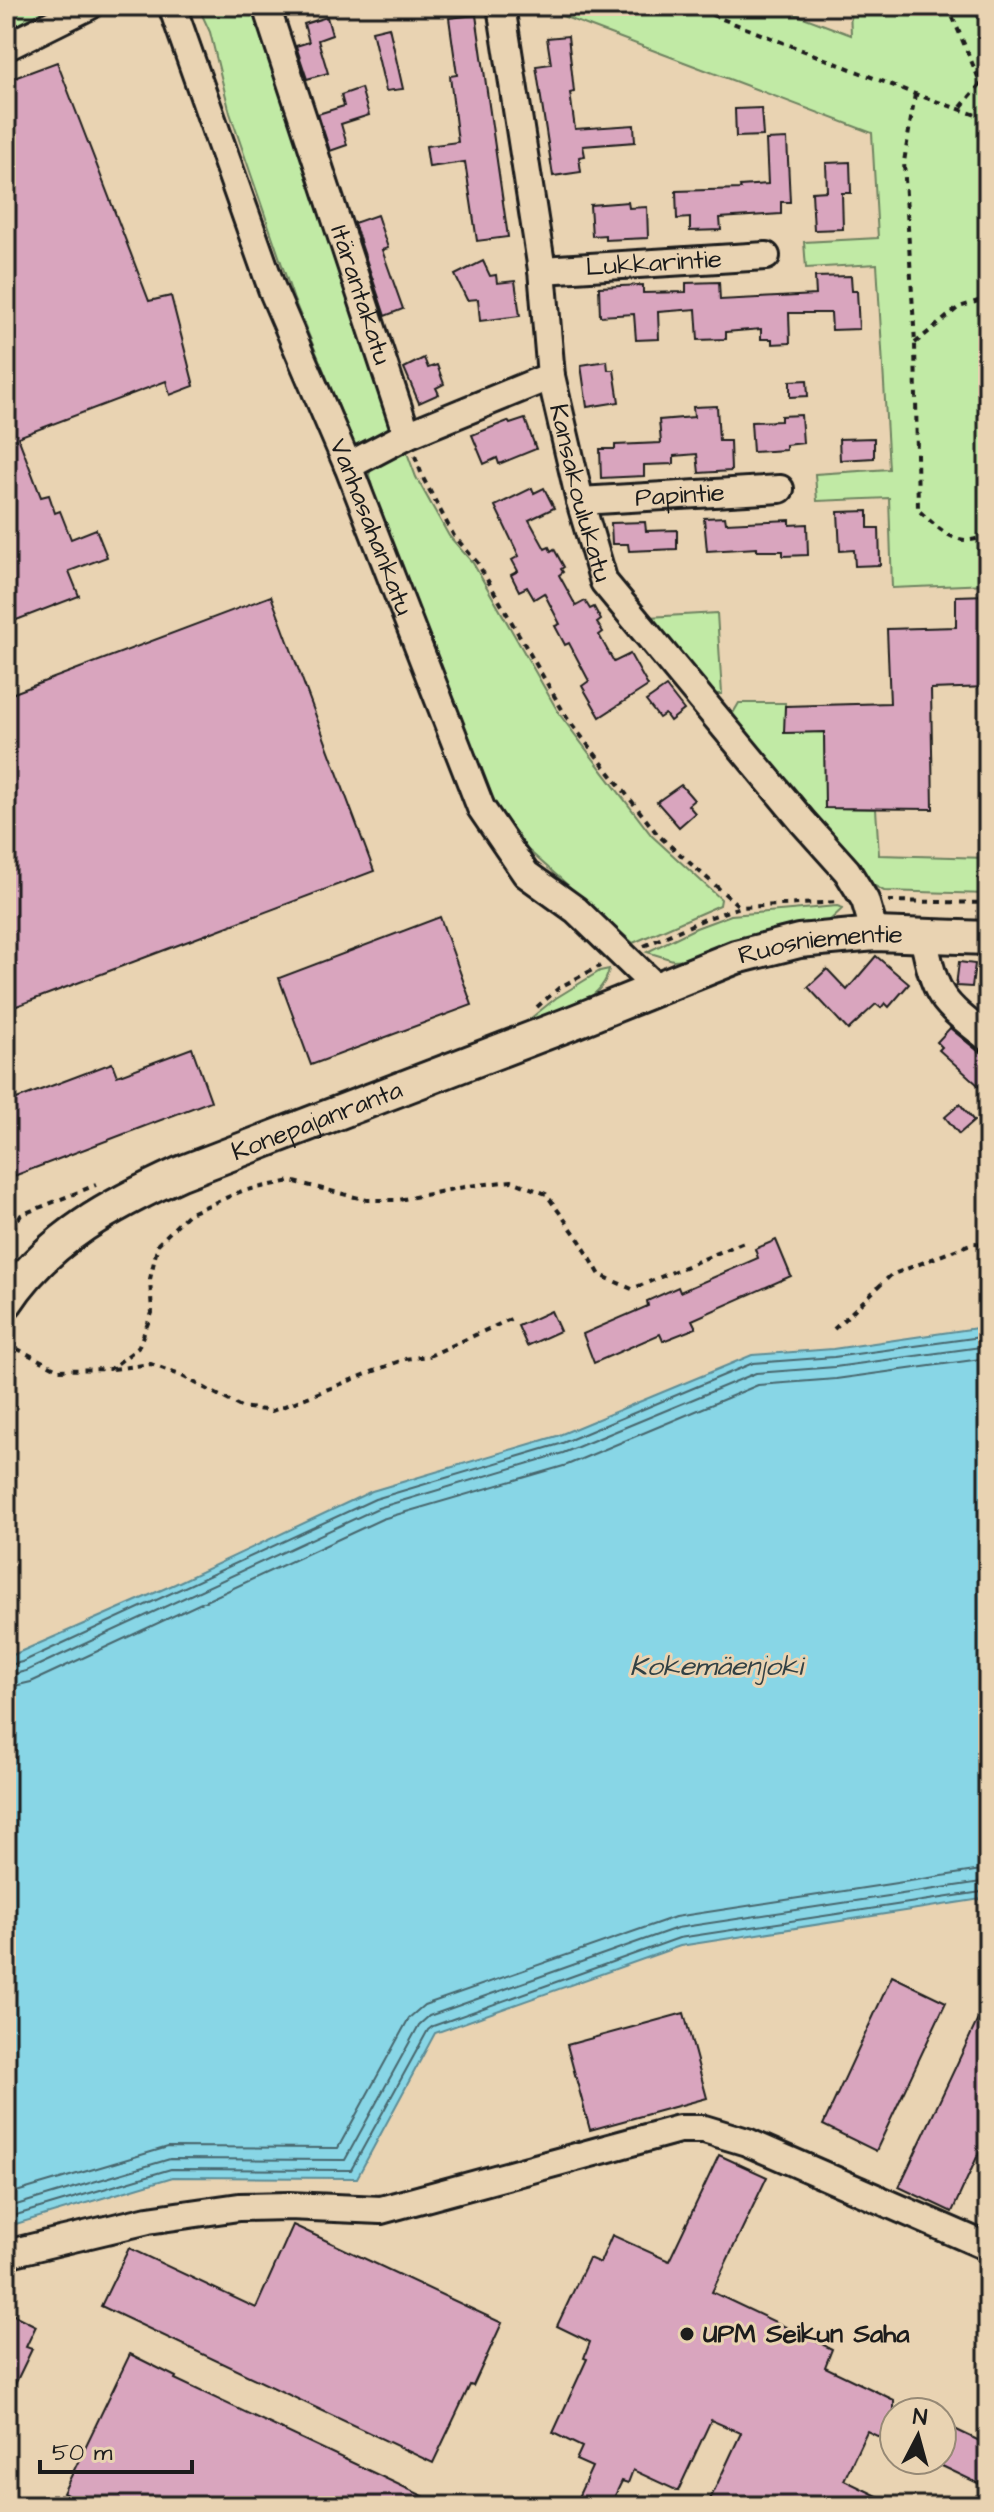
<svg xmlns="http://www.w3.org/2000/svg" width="994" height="2512" font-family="'Architects Daughter',sans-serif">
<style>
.green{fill:#c1eaa5;stroke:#6e8360;stroke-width:2}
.water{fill:#88d6e6;stroke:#5d8c95;stroke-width:2}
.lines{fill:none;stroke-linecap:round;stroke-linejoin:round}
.shore{stroke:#47666d;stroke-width:2}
.building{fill:#d9a5be;stroke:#1c1c1c;stroke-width:2}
.minor-casing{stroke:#1c1c1c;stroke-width:32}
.major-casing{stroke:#1c1c1c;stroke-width:38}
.path{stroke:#1c1c1c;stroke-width:4;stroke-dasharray:6 6;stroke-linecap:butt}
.minor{stroke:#e9d3b2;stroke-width:26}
.major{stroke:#e9d3b2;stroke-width:32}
.poi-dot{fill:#1c1c1c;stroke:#e9d3b2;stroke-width:3}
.labels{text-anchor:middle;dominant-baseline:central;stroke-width:6;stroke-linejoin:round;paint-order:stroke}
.street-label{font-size:26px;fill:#1c1c1c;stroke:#e9d3b2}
.poi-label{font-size:26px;font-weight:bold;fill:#1c1c1c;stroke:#e9d3b2;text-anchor:start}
.water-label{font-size:28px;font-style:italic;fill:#324144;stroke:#e9d3b2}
</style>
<rect width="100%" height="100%" fill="#e9d3b2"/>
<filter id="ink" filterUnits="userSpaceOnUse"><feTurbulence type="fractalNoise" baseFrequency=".0125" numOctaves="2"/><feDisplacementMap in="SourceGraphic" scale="16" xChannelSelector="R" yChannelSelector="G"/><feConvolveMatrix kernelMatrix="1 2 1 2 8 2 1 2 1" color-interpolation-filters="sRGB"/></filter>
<g filter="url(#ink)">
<g class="green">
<polygon points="6,6 59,6 6,35"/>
<polygon points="198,6 259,6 399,424 355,445 294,300 230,113 210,32"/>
<polygon points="536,6 774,6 851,35 850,6 988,6 988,584 892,588 889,498 817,501 815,474 889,469 877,264 806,268 804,242 878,238 872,133"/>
<polygon points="406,450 416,477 449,536 473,563 560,715 652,836 721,899 720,905 633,943 518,841 488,790 376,501 369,475 372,465"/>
<polygon points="717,613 722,694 709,694 649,617"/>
<polygon points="739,703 785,703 785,733 824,732 826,808 876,809 879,855 988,858 988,894 884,891 871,884 729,720"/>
<polygon points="837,906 843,908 827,923 763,932 690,959 673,960 647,952 696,928 731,915"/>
<path d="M609,969C603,1005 550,1015 521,1026L556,998L600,971Z"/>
</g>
<polygon class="water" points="977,1328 988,1328 988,1898 680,1946 435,2033 357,2178 173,2177 6,2227 6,1658 175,1584 372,1491 557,1436 752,1355 833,1349"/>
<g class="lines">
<g class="shore">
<polyline points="6,1666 22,1662 375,1499 560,1444 753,1363 834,1357 988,1336"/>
<polyline points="6,1676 26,1671 378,1508 563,1453 756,1373 835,1367 988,1346"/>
<polyline points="6,1688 31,1682 382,1519 567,1465 758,1385 836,1379 988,1358"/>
<polyline points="6,2195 168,2147 338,2148 409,2018 424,2005 675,1917 988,1869"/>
<polyline points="6,2208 170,2159 345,2160 419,2025 429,2016 677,1928 988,1881"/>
<polyline points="6,2218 171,2169 351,2170 428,2030 433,2026 679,1938 988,1891"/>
</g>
</g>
<g class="building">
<polygon points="476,15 508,237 477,241 465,162 429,167 426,146 458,142 450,76 457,75 449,18"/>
<polygon points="327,17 332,35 318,40 328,73 307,79 296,46 309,42 304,24"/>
<polygon points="389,27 403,89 386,91 372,31"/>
<polygon points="568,36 574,92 570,93 575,129 634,125 635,142 583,146 585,156 579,157 581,172 553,176 536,66 551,64 547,38"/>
<polygon points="57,62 149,301 171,296 194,386 170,395 166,381 18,437 41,497 49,495 55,513 60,511 71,539 96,529 107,557 69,571 79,596 6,624 6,81"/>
<polygon points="361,88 369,115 341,124 347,145 330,151 318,114 344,106 341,95"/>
<polygon points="761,108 763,136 736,137 735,109"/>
<polygon points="787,139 790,202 781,202 781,214 720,218 721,230 690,231 690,218 677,219 676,191 741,189 740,186 768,184 766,140"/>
<polygon points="850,162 851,193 842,193 843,229 814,230 812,192 827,191 826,163"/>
<polygon points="628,202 629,208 647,207 648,238 605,240 605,235 592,236 590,205"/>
<polygon points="377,215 388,248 382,250 403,309 385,316 354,223"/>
<polygon points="483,261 490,276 496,275 497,283 515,281 520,316 480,321 478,299 467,300 455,275"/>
<polygon points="851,276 852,291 857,291 859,329 832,330 831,313 789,313 790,343 772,344 772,339 761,339 761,329 726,332 726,339 698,340 696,309 658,312 659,339 636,340 634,314 600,316 599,287 643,285 643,293 686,292 686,283 719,282 720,300 816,295 815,277"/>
<polygon points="424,358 428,368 437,365 444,384 436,388 439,394 419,403 404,368"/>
<polygon points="607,361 608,370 614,370 619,402 587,407 581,365"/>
<polygon points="807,380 808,396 790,397 790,381"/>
<polygon points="717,406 719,441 730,441 731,471 699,473 697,454 674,456 674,464 644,465 644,476 601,478 600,449 615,449 615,445 661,443 659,420 694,417 693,407"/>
<polygon points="801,415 803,443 786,445 786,450 753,452 751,422 781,421 781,416"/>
<polygon points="525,419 536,449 499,464 497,458 484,464 472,435 508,421 510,424"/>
<polygon points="874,438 874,458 840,460 839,439"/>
<polygon points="532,488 534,493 544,488 554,508 529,520 545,549 549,547 551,551 554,549 564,567 561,569 563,572 559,575 576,606 585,601 590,609 594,607 601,620 597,623 603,632 599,635 614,662 630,654 648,686 600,717 582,686 589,681 569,643 565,645 555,626 560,624 544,593 534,599 527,587 519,591 511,575 518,571 512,560 519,556 495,506"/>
<polygon points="868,511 868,528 879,528 880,565 855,566 854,550 840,551 838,512"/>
<polygon points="725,517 726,523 790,520 790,525 807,524 808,555 783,556 783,551 757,551 757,548 707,551 704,518"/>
<polygon points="645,522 646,531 677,530 677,549 629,551 628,544 612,544 611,523"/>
<polygon points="988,595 988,687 931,689 933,809 825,808 824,732 784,733 785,706 890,703 887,629 956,627 956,596"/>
<polygon points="271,596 374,871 6,1010 6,696"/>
<polygon points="666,687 684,710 670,721 665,714 659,718 646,701"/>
<polygon points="681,785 694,800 688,805 695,813 679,827 657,802"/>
<polygon points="440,917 472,1005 311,1065 279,978"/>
<polygon points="876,956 909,984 889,1007 885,1003 881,1008 876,1004 848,1030 808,987 827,969 847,990"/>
<polygon points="959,962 975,964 972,987 956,986"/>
<polygon points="950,1028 978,1051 988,1054 988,1094 939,1050 942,1047 937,1042"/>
<polygon points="192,1048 211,1101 6,1179 6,1103 112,1063 117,1076"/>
<polygon points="960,1104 974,1121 959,1134 945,1117"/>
<polygon points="776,1240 791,1276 692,1320 696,1328 663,1341 660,1334 594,1363 583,1334 648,1306 647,1301 678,1287 680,1292 758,1258 755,1249"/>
<polygon points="551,1311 560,1331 527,1346 518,1326"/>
<polygon points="892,1976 946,2002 876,2151 823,2125"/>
<polygon points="988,1998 988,2133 952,2212 899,2187"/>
<polygon points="684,2013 707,2098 590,2130 567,2045"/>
<polygon points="719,2155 767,2177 712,2292 832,2349 825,2367 894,2400 894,2444 867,2431 844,2480 898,2506 707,2506 741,2433 711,2420 678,2491 633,2470 628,2483 622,2481 610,2506 574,2506 592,2467 576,2460 582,2447 553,2433 587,2359 584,2358 590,2342 557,2326 589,2258 600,2263 612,2235 669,2261"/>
<polygon points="293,2225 502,2323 473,2386 470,2385 433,2463 101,2306 129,2248 256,2308"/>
<polygon points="6,2311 36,2326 26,2347 32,2349 6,2403"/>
<polygon points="130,2354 176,2377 175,2379 444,2506 89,2506 63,2493"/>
<polygon points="942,2423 988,2445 988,2488 942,2466"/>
</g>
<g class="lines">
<g class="minor-casing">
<g id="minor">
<path id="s1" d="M172,6L272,289L348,466L481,808L526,874L576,910L658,989"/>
<path id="s2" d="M266,6L407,435L551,376"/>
<path id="s3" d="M501,6L542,270L551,376L580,501L604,582L803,822L847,871L865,900L875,934"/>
<polyline points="6,47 89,6"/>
<path id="s4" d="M542,270L766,256"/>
<polyline points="348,466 407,435"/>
<path id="s5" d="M580,501L780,489"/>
<path d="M923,936C936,997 939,1000 988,1038"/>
<polyline points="6,2254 148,2220 239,2207 289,2206 381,2210 679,2129 704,2129 747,2142 988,2247"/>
</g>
</g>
<g class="major-casing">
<g id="major">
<path id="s6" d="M6,1302C48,1238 113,1204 181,1173L564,1026L736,957L799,941L875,934L988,938"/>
</g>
</g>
<g class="path">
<polyline points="689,6 915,94 988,119"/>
<polyline points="948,6 981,84"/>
<path d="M915,94L904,162L915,343L918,510C940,529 958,551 988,534"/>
<polyline points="961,107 988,75"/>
<polyline points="915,343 959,307 988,298"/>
<polyline points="415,456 423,478 454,536 477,562 567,718 658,835 740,907"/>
<polyline points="888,901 988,903"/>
<polyline points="644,946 705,919 740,907 840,902"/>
<polyline points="537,1007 560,987 600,966"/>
<polyline points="6,1240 21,1215 96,1185"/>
<polyline points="834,1329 891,1275 973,1243 988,1244"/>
<polyline points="6,1343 59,1370 110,1369 138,1348 152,1313 150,1279 158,1244 188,1214 242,1191 291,1181 367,1200 399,1200 469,1186 512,1181 546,1194 580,1241 600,1275 632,1289 744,1242"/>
<polyline points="113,1369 151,1364 182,1376 241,1407 272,1411 405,1359 429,1356 515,1317"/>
</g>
<use href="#minor" class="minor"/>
<use href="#major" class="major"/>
</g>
</g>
<circle class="poi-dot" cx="687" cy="2334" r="8"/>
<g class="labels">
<g class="street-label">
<text stroke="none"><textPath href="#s4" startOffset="112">Lukkarintie</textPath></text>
<text stroke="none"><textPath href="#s2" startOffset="304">Itärantakatu</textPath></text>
<text stroke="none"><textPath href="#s3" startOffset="494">Kansakoulukatu</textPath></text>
<text stroke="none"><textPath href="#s5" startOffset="100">Papintie</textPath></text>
<text stroke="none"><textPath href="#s1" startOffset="558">Vanhasahankatu</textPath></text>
<text stroke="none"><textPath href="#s6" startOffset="902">Ruosniementie</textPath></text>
<text stroke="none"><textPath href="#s6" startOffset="366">Konepajanranta</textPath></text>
</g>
<g class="poi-label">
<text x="703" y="2334">UPM Seikun Saha</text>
</g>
<g class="water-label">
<text x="716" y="1666">Kokemäenjoki</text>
</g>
</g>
<rect width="994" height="2512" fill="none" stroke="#e9d3b2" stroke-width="32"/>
<rect x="16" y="16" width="962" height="2480" fill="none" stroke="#1c1c1c" stroke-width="3" filter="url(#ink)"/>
<g transform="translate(918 2436) rotate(6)"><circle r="38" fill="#e9d3b2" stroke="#978a76" stroke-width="2"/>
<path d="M0-6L14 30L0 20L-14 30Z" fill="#1c1c1c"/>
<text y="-12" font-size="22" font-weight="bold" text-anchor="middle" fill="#1c1c1c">N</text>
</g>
<path d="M40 2460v12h152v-12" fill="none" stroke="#1c1c1c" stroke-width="4"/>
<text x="52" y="2460" font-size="24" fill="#1c1c1c" stroke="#e9d3b2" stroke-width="6" paint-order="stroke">50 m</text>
</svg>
